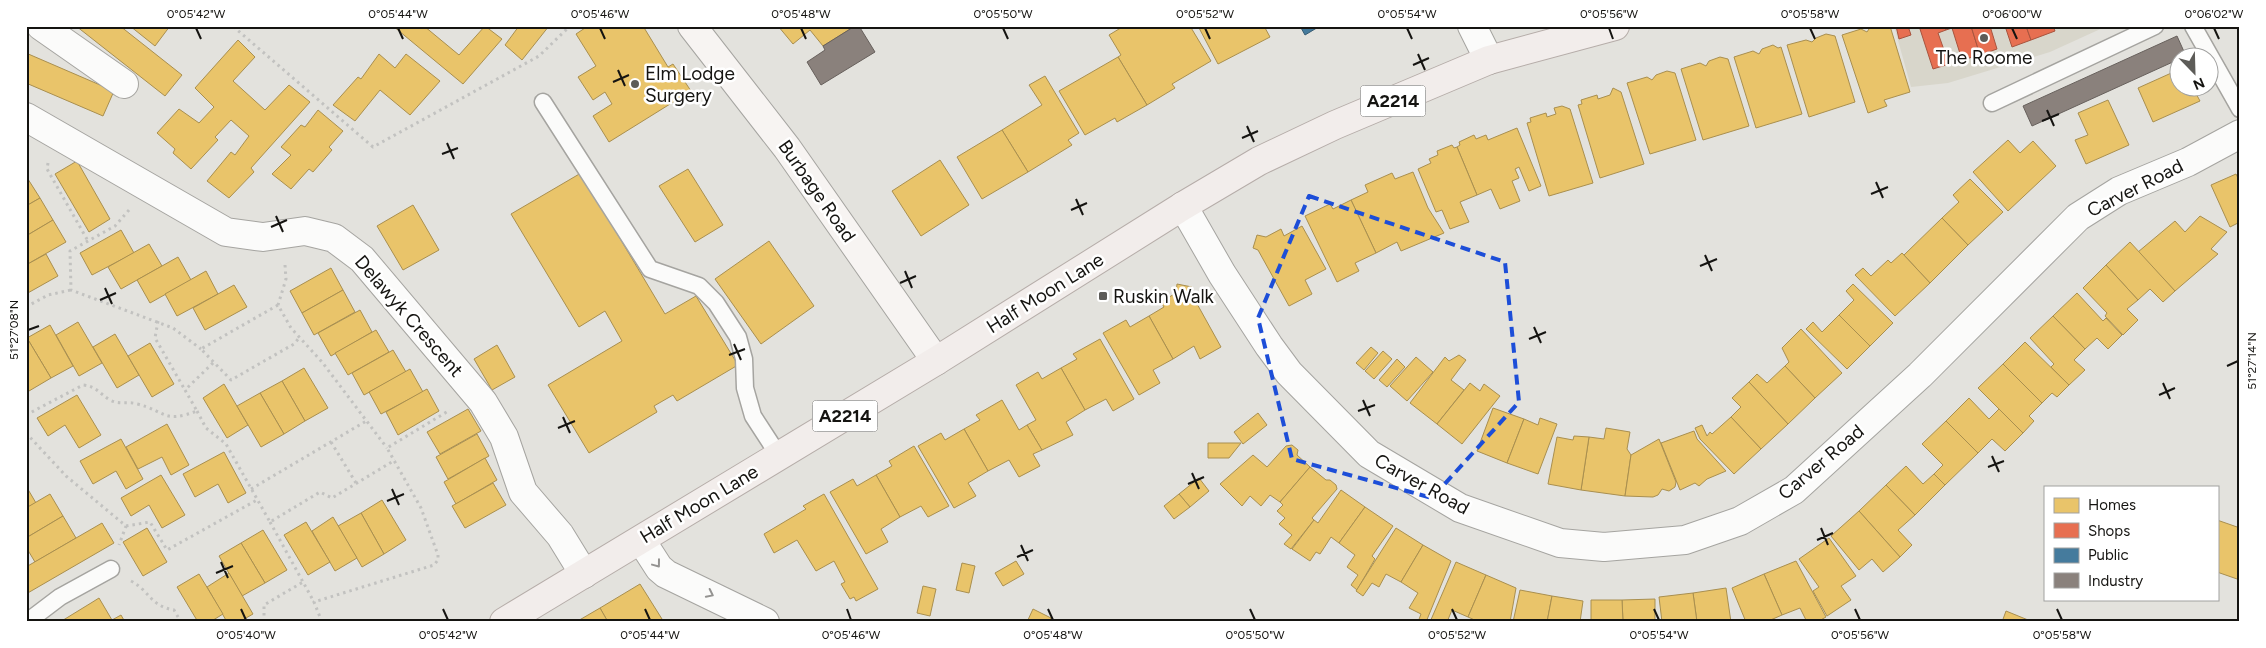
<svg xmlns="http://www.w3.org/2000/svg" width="2266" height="648" font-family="Figtree,sans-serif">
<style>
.built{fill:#d8d6cb}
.homes{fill:#e9c46a;stroke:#a98f4f}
.shops{fill:#e76f51;stroke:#a8543e}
.public{fill:#457b9d;stroke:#375c73}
.industry{fill:#8a817c;stroke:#67605c}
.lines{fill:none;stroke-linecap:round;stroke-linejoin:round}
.lane-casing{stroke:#a5a4a0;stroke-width:19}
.street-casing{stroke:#a5a4a0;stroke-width:30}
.secondary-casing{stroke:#a5a4a0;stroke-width:30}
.primary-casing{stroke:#b6ada9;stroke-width:30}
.path{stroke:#c2c2c0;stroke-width:3;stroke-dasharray:2.5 4;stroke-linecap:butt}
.lane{stroke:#fbfbfa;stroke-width:16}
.street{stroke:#fbfbfa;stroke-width:28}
.secondary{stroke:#f7f4f2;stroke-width:28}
.primary{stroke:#f2edeb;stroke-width:28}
.oneway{stroke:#949391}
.marked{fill:none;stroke:#1d4ed8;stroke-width:4;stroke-dasharray:10 6;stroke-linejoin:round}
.ticks{fill:none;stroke:#151411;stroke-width:2}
.poi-dot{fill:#5d5c58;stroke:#fff;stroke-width:2}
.labels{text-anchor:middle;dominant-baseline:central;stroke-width:5;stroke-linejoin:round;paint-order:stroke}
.shield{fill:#fff;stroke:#5b5a58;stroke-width:1}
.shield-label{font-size:18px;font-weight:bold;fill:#151411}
.poi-label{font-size:19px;fill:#151411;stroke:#fff;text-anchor:start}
.street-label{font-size:19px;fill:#151411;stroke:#fff}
.neatline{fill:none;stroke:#151411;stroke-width:2}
.ticks-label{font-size:12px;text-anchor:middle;fill:#151411}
</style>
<rect width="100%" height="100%" fill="#e3e2dd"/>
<polygon class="built" points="1894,26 2107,26 2050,52 1948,83 1911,87"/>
<g class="homes">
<polygon points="76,26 120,26 182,75 165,96"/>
<polygon points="130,26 170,26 155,46"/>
<polygon points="393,26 424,26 459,55 485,26 502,39 463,84"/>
<polygon points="519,26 549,26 522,60 505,45"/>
<polygon points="588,26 643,26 668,67 673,64 691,91 609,142 593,116 612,104 605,92 593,100 578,77 596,66 576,34"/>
<polygon points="778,26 855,26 823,46 810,30 793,44"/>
<polygon points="1124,26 1190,26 1211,61 1172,84 1175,88 1147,105 1118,57 1121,55 1109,35"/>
<polygon points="1198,26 1264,26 1270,37 1218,64"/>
<polygon points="1890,26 1910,92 1884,100 1887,106 1868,113 1842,35 1861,29 1867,32 1871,26"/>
<polygon points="1826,34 1835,36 1855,102 1809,117 1787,45 1806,40 1812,42 1816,38"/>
<polygon points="238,40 255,57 233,81 265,110 289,85 310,102 251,168 254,172 229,198 207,181 231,152 235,155 249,136 231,120 215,137 218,140 191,169 173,153 175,149 157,133 179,109 199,123 214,107 195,88"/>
<polygon points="1773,45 1778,48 1781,47 1802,114 1756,128 1734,57 1753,51 1759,54 1762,49"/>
<polygon points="26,53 114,91 103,116 26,83"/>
<polygon points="379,54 395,68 406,54 440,81 410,115 380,90 355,121 333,105 358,77 361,79"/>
<polygon points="1118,57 1147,105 1117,122 1115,118 1085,135 1059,91"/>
<polygon points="1720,57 1728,59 1749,126 1703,140 1681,69 1700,63 1706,66 1709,61"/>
<polygon points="2178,70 2178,88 2193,88 2200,101 2153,122 2138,88"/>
<polygon points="1667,71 1675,73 1696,140 1650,154 1627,83 1647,77 1652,80 1656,75"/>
<polygon points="1045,76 1079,133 1068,140 1072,145 1028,172 1002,130 1042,105 1029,85"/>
<polygon points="1613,88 1621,92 1644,164 1600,178 1578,105 1582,104 1581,100 1597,95 1598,99 1610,95"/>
<polygon points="2108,100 2129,145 2086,164 2075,140 2088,135 2078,113"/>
<polygon points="1562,106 1570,109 1593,183 1549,196 1527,123 1531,122 1530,118 1546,113 1547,117 1556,114 1554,108"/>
<polygon points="318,110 343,131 329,147 332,150 313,172 309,169 291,189 272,174 291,155 281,147 301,125 305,127"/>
<polygon points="1517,128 1541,186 1529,191 1519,167 1515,169 1519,178 1512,181 1520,201 1500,209 1491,189 1477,195 1457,147 1460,145 1459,142 1474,135 1476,139 1486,135 1488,140"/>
<polygon points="1002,130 1028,172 982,199 957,157"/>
<polygon points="2008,140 2020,153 2033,141 2056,166 2008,211 1973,172"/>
<polygon points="1452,145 1454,148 1457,147 1477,195 1460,202 1469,222 1450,229 1442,210 1436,212 1418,169 1431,163 1429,159 1438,155 1437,151"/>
<polygon points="940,160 969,205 921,236 892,191"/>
<polygon points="77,161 110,219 89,232 55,174"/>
<polygon points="688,169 723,225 695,242 659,186"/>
<polygon points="1413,172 1428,208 1444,233 1401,251 1397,242 1376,253 1351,200 1368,192 1365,185 1392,173 1395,179"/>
<polygon points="581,173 665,314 696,296 738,365 677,401 673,395 654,406 657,412 589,453 548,385 622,341 605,311 579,327 511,214"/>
<polygon points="2236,174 2240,182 2240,222 2230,227 2211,185"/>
<polygon points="26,176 40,198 26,206"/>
<polygon points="1970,179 2003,212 1968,245 1942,218 1959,202 1953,195"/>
<polygon points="40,198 53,220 26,236 26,206"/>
<polygon points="1351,200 1376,253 1355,263 1359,271 1337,282 1305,216 1330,204 1333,209"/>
<polygon points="413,205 439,250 403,270 377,226"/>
<polygon points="2200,216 2227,232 2211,249 2218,254 2175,291 2138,252 2175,221 2185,232"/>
<polygon points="1942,218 1968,245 1930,283 1904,255"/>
<polygon points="53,220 66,242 26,265 26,236"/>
<polygon points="1302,226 1326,269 1305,280 1312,294 1289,306 1258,250 1253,248 1257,235 1266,237 1281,229 1284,236"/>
<polygon points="121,230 134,253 92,275 80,253"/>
<polygon points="769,241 814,306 761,344 715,279"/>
<polygon points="2130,242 2175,291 2163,302 2150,289 2138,300 2106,265"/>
<polygon points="149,244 162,266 121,289 108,267"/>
<polygon points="1902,253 1930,283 1895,316 1855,275 1863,268 1871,276 1888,260 1891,263"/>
<polygon points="46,254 58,276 26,294 26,265"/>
<polygon points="178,257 191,280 150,303 137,280"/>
<polygon points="2106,265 2138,300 2127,309 2138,320 2123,335 2105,316 2107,313 2083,288"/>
<polygon points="331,268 343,290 302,313 290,291"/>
<polygon points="206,271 218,294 177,316 165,294"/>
<polygon points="1177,284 1192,287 1191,293 1221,347 1200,359 1194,346 1173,359 1149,316 1164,307 1161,302 1176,293"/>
<polygon points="1853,284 1893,323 1870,346 1839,315 1854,300 1846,291"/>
<polygon points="234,285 247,307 205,330 193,308"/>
<polygon points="343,290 355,312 314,335 302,313"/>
<polygon points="2077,293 2103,321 2106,318 2122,335 2108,349 2097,338 2085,349 2053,316"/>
<polygon points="360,310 372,332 331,356 318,333"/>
<polygon points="1839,315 1870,346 1847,369 1806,329 1813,322 1822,332"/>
<polygon points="1149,316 1173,359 1153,370 1160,383 1139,395 1103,333 1126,320 1130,327"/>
<polygon points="2053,316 2085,349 2074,360 2085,370 2069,385 2051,367 2054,364 2030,338"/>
<polygon points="78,322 102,363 79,376 56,335"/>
<polygon points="50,325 73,366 51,378 27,338"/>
<polygon points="1801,329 1842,373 1815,398 1785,366 1789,362 1782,348"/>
<polygon points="376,330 389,352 348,375 335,353"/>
<polygon points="115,334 139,375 117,388 93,347"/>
<polygon points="27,338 51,378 29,391 26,386"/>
<polygon points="1100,339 1134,399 1113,411 1106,399 1085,410 1061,368 1077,359 1073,354"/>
<polygon points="2025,342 2069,385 2057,397 2052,393 2042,403 2003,364"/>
<polygon points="150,343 174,384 152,397 128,356"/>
<polygon points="497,345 515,377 492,390 474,359"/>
<polygon points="1371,347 1378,353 1364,370 1356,363"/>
<polygon points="393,350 406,372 364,395 352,373"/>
<polygon points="1383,351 1392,359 1374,379 1365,371"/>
<polygon points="1459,355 1466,360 1451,380 1464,390 1437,424 1410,403 1445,357 1449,361"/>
<polygon points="1416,357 1433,372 1407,401 1390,386"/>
<polygon points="1397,359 1405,367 1387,387 1379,380"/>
<polygon points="2003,364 2042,403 2029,416 2034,421 2023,433 1978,388"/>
<polygon points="1785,366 1815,398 1788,424 1749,382 1757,374 1767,383"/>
<polygon points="304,368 328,408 305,421 282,381"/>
<polygon points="1061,368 1085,410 1066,422 1073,435 1042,450 1027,425 1036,420 1016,385 1038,372 1042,379"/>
<polygon points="410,369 423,392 381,414 369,392"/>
<polygon points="282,381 305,421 284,434 260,393"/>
<polygon points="1749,382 1788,424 1761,449 1731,417 1741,407 1732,398"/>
<polygon points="1470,383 1480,391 1484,384 1500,396 1462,444 1437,424"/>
<polygon points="224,384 248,425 227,438 203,398"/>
<polygon points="427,389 439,411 398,435 386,412"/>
<polygon points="260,393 284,434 261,447 237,406"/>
<polygon points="77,395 101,435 79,448 65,425 48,436 37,418"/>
<polygon points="1969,398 1989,419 1999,409 2023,433 2005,451 1992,439 1978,453 1946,421"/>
<polygon points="1002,400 1019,430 1027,425 1042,450 1033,454 1040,466 1019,477 1009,460 988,471 964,429 980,420 976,415"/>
<polygon points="1493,408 1524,419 1507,463 1477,451"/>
<polygon points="468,409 481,431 440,454 427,432"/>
<polygon points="1258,413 1267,425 1243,444 1234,432"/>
<polygon points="1731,417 1761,449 1734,474 1700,439 1695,428 1702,425 1707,436 1710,432 1712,434"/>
<polygon points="1540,418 1557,424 1538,474 1507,463 1524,419 1538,425"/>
<polygon points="1946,421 1978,453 1945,485 1934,474 1943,465 1922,444"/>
<polygon points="167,424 189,465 171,475 162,457 138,469 126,447"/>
<polygon points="1606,428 1630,432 1627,449 1631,455 1625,496 1581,490 1589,437 1604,439"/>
<polygon points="964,429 988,471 968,483 976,496 954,508 918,446 941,433 945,440"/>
<polygon points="1694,431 1697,439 1726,471 1707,479 1699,486 1695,483 1680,490 1661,443"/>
<polygon points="477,434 489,456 448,479 436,457"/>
<polygon points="1574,436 1589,437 1581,490 1548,484 1557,437 1573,440"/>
<polygon points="121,439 143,479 126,489 116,471 93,484 80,461"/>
<polygon points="1659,439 1676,482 1675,487 1669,491 1662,489 1658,495 1653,497 1625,496 1631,455"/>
<polygon points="1208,443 1241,443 1229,458 1208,458"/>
<polygon points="1292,445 1298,450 1297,455 1310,467 1280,502 1270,495 1261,506 1250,496 1242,506 1220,484 1253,455 1267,467 1286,446"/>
<polygon points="914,446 949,506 928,517 921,506 900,517 876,475 892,466 889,461"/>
<polygon points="224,452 246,493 228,503 218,484 195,497 183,474"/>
<polygon points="485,458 497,480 456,504 444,482"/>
<polygon points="1906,466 1923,484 1934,474 1945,485 1915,515 1886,485"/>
<polygon points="1310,467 1326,480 1330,480 1336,485 1337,489 1312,518 1314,520 1291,549 1284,544 1292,535 1279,524 1285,518 1277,511 1283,505 1280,502"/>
<polygon points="161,475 185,515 162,528 149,505 131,516 121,498"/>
<polygon points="876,475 900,517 881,529 888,542 866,554 830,492 853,479 857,486"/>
<polygon points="1199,478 1209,491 1190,507 1179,494"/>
<polygon points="493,483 506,505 465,528 452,506"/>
<polygon points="1886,485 1915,515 1898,530 1912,545 1900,557 1859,511"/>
<polygon points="26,486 36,503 26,508"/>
<polygon points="1341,490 1365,507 1339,543 1331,537 1320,554 1316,552 1310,561 1292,549 1314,520 1318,523"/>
<polygon points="50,494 63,516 26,538 26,508"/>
<polygon points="824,494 878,589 856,601 854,597 850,599 841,584 845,582 834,561 816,571 797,540 774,553 764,534 806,509 803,506"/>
<polygon points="1179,494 1190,507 1174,519 1164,506"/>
<polygon points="382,500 406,540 384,554 361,513"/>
<polygon points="1365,507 1393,526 1372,556 1375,559 1357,590 1351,585 1358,575 1347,567 1355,555 1339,543"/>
<polygon points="1859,511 1900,557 1883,572 1872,559 1859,570 1831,536"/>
<polygon points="361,513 384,554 362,567 338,526"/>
<polygon points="63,516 76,538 35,562 26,547 26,538"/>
<polygon points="333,517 357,558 335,571 312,531"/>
<polygon points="2217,520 2240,528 2240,580 2217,572"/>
<polygon points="306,522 330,562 308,575 284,535"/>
<polygon points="102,523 114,543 26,594 26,567"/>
<polygon points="147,528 167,562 143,576 123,542"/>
<polygon points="1396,528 1423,545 1401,582 1386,574 1379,587 1372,583 1363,596 1356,591"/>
<polygon points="263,530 287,570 265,583 241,543"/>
<polygon points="1829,538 1856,576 1841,586 1851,600 1827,616 1813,591 1819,587 1799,559"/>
<polygon points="241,543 265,583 242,596 219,556"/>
<polygon points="1423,545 1451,561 1426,622 1418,622 1421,614 1409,608 1418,593 1401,582"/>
<polygon points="1016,561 1024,574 1003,586 995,573"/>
<polygon points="1796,561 1826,617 1817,622 1807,622 1800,608 1782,615 1764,574"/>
<polygon points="1456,562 1486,575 1468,617 1452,610 1447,622 1430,622"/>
<polygon points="962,563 975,566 969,593 956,590"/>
<polygon points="229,573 253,614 239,622 227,622 207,587"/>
<polygon points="199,574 223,614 210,622 198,622 177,587"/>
<polygon points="1764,574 1782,615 1766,622 1746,622 1732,588"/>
<polygon points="1486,575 1516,588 1510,622 1479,622 1468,617"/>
<polygon points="640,584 662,619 658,622 608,622 600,608"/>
<polygon points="923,586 936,589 930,616 917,613"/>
<polygon points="1726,588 1731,622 1697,622 1693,593"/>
<polygon points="1520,590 1552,596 1547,622 1513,622"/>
<polygon points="1693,593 1697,622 1662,622 1659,597"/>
<polygon points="1552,596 1583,601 1580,622 1547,622"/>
<polygon points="99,598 112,620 60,622 91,603"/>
<polygon points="1655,599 1655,622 1623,622 1622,600"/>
<polygon points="1591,600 1622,600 1623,622 1591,622"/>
<polygon points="600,608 608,622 576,622"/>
<polygon points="1033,609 1051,618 1049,622 1027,622"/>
<polygon points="2006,611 2033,622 2002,622"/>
<polygon points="121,615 125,622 109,622 112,620"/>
</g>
<g class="shops">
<polygon points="1896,26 1908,26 1911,35 1899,39"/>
<polygon points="1919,26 1945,26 1946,30 1938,33 1949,64 1933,69"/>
<polygon points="1945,26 1971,26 1980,55 1962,60 1952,28 1946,30"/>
<polygon points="1971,26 1990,26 1997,49 1980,55"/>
<polygon points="2005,26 2026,26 2031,40 2012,47"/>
<polygon points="2026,26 2053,26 2055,31 2031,40"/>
</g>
<polygon class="public" points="1300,26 1320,26 1305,35"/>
<g class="industry">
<polygon points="855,26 859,26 875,52 821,85 807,62 825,50 823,46"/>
<polygon points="2177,36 2186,56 2032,126 2023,106"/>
</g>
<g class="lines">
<g class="lane-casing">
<g id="lane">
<polyline points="2193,26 2240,109"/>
<polyline points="543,102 650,269 699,286 716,303 738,337 744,359 745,388 753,416 779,456"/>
<polyline points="1992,103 2155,26"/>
<polyline points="27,622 60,597 111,569"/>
</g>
</g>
<g class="street-casing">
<g id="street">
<polyline points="41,26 124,84"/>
<polyline points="1472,26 1489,60"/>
<polyline points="26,117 226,232 263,237 305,231 334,238 362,259 483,402 504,437 523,492 560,535 584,574"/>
<polyline points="1183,206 1222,274 1269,346 1289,373 1369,454 1460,508 1560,543 1604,547 1685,540 1740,521 1794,490 1920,375 2078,217 2119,191 2188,162 2240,134"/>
<polyline points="641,540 659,568 666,574 765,622"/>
</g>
</g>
<g class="secondary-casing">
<polyline id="secondary" points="692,26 787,148 936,361"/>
</g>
<g class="primary-casing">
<polyline id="primary" points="504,622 936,361 1183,206 1259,161 1335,125 1489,60 1615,26"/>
</g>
<g class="path">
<polyline points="236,26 235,28 373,147 539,56 570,26"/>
<polyline points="48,163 47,169 88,241"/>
<polyline points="129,210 115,226 70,251 71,290 173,328 201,349"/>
<polyline points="285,265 286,279 278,305 291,328 322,362 387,448"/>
<polyline points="278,305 201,349 231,380 294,344 299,338"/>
<polyline points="26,307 48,295 71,290"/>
<polyline points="158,321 155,338 185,390"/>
<polyline points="197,411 206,428 226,444 270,522 320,492 332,498 395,460"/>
<path d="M26,415L83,385C96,386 100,394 110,400C119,405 128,401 137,404C166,411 163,424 197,411L185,390L214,362"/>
<polyline points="26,433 66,476 126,526 119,545"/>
<polyline points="331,442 356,483"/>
<polyline points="251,489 368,420"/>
<polyline points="270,522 314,602"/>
<polyline points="126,526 150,522 167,550 257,500"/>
<path d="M131,581C150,591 150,606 174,610L181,622"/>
<polyline points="264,622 264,605 303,582"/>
<polyline points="322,622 314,602 434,565 438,560 438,555 421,508 387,448 450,410"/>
</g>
<use href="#lane" class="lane"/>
<use href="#street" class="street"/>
<use href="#secondary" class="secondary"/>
<use href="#primary" class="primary"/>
</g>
<defs><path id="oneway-chevron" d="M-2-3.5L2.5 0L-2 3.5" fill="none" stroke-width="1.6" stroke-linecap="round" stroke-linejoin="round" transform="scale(1.25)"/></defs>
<g class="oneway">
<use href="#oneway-chevron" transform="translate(657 564) rotate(53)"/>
<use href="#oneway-chevron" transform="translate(710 594) rotate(26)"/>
</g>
<path class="marked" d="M1309,196L1505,262L1519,402L1432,498L1292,459L1258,318Z"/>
<path class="ticks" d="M196,28L201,39M398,28L403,39M600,28L605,39M801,28L806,39M1003,28L1008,39M1205,28L1210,39M1407,28L1412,39M1609,28L1613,39M1810,28L1815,39M2012,28L2017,39M2214,28L2219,39M1418,54L1425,70M1413,65L1429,58M618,70L625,86M613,82L629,75M2047,110L2054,126M2042,121L2059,114M1247,126L1254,142M1242,138L1258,131M447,143L454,159M442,154L458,148M1876,182L1883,198M1871,194L1888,187M1076,199L1083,215M1071,210L1087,203M276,216L283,232M271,227L287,220M1705,255L1712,271M1700,266L1717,259M905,271L912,288M900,283L916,276M105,288L112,304M100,300L116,293M1534,327L1541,343M28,330L39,326M1529,339L1546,332M734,344L741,360M729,355L745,349M2227,366L2238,361M2163,383L2170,399M2159,395L2175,388M1363,400L1370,416M1358,411L1375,405M563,417L570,433M558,428L575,421M1992,456L1999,472M1988,467L2004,461M1192,473L1199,489M1188,484L1204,477M392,489L399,505M387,501L404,494M1821,528L1828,545M1817,540L1833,533M1021,545L1028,561M1017,557L1033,550M221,562L228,578M216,573L233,566M241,609L246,620M443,609L448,620M645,609L650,620M847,609L851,620M1048,609L1053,620M1250,609L1255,620M1452,609L1457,620M1654,609L1659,620M1855,609L1860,620M2057,609L2062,620"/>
<g class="poi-dot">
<circle cx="1984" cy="38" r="5"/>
<circle cx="635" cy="84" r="5"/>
<rect x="1098" y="291" width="10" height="10" rx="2.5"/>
</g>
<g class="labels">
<g class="shield">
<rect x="1360.5" y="85.5" width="65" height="31" rx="4"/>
<rect x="812.5" y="400.5" width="65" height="31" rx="4"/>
</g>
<g class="shield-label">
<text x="1393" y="101">A2214</text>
<text x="845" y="416">A2214</text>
</g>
<g class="poi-label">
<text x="1984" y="57" text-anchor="middle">The Roome</text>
<text x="645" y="73">Elm Lodge<tspan x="645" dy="22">Surgery</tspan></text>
<text x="1113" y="296">Ruskin Walk</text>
</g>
<g class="street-label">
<text transform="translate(2135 188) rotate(-27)">Carver Road</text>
<text transform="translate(817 191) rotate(55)">Burbage Road</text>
<text transform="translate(1045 293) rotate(-32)">Half Moon Lane</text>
<text transform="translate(409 316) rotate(49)">Delawyk Crescent</text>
<text transform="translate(1821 462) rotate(-40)">Carver Road</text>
<text transform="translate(1422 484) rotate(29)">Carver Road</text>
<text transform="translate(699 504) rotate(-31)">Half Moon Lane</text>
</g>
</g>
<rect width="2266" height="648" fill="none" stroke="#ffffff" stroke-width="55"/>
<rect x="2044" y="486" width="175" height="115" fill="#ffffff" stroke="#a1a1a0"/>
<rect x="2054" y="498" width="25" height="15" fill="#e9c46a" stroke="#a1a1a0"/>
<text x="2088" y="510" font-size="15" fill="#151411">Homes</text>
<rect x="2054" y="523" width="25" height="15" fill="#e76f51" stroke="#a1a1a0"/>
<text x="2088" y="536" font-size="15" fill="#151411">Shops</text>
<rect x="2054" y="548" width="25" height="15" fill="#457b9d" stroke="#a1a1a0"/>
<text x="2088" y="560" font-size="15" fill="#151411">Public</text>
<rect x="2054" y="573" width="25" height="15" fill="#8a817c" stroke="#a1a1a0"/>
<text x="2088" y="586" font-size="15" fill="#151411">Industry</text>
<g transform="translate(2194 72) rotate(157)"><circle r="24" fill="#ffffff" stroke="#a1a1a0"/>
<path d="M0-4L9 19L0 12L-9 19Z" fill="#5d5c58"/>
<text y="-8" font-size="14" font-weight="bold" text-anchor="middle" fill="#151411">N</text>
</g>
<rect x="28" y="28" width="2210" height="592" class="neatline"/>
<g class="ticks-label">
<text x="196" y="18">0°05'42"W</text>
<text x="398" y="18">0°05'44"W</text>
<text x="600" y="18">0°05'46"W</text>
<text x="801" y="18">0°05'48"W</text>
<text x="1003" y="18">0°05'50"W</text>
<text x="1205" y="18">0°05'52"W</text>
<text x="1407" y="18">0°05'54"W</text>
<text x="1609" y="18">0°05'56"W</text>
<text x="1810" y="18">0°05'58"W</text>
<text x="2012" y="18">0°06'00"W</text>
<text x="2214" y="18">0°06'02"W</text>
<text transform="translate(14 330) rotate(-90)" y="4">51°27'08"N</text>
<text transform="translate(2252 361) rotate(-90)" y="4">51°27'14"N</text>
<text x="246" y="639">0°05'40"W</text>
<text x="448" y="639">0°05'42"W</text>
<text x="650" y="639">0°05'44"W</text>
<text x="851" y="639">0°05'46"W</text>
<text x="1053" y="639">0°05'48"W</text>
<text x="1255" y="639">0°05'50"W</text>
<text x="1457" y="639">0°05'52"W</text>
<text x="1659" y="639">0°05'54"W</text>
<text x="1860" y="639">0°05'56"W</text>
<text x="2062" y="639">0°05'58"W</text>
</g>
</svg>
